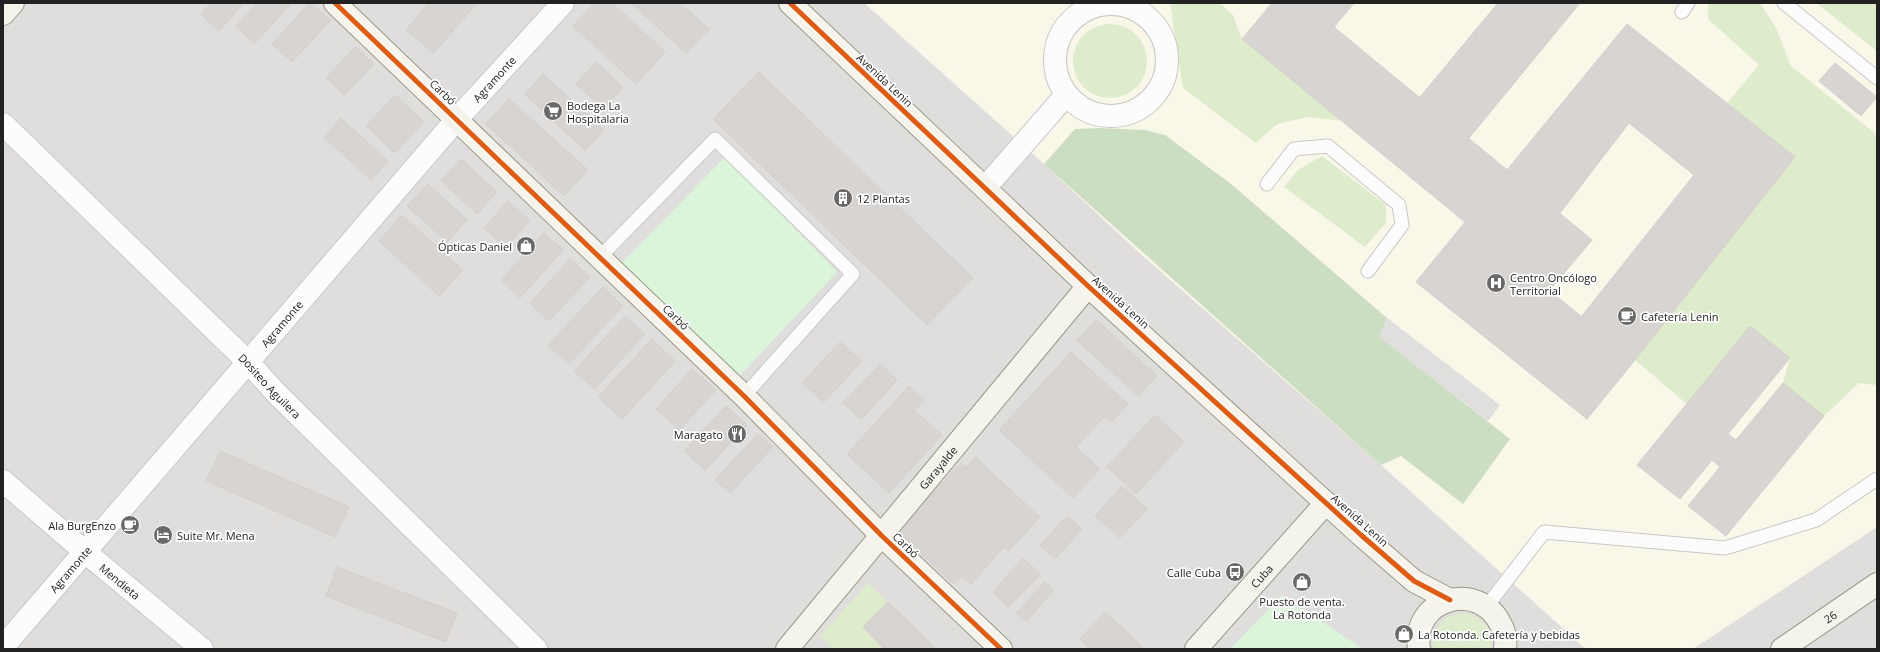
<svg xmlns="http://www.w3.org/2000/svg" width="1880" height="652" font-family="'Open Sans',sans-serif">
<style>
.residential{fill:#dfdedc}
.education{fill:#f8f7e8}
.grass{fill:#ddeccb}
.forest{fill:#cbdec1}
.park{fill:#daf5da}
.parking{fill:#e0dfde}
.building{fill:#d7d4d2;stroke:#d3d0cc}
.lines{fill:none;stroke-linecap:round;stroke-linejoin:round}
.lane-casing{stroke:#c9c8c7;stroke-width:15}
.street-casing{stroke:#c9c8c7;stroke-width:24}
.secondary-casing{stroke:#999a82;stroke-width:24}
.lane{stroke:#fdfcfc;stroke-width:13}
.street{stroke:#fdfcfc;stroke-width:22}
.secondary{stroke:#f4f4ed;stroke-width:22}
.cycleway-casing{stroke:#fff;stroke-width:8}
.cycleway{stroke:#e8590c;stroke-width:5}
.labels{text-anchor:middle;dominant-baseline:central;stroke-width:3.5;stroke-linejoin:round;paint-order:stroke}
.street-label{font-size:11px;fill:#222;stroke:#fff}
.poi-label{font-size:11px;fill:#222;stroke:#fff;text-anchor:start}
</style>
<rect width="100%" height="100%" fill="#f0eeeb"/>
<rect class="residential" x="3" y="3" width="1874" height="646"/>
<polygon class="education" points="864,3 1877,3 1877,527 1693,649 1586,649 1381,465 1135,249 1044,164"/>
<g class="grass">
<polygon points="1170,3 1220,3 1233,15 1242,39 1342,121 1308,117 1277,124 1256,143 1183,88"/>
<polygon points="1708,3 1760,3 1776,28 1791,66 1877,135 1877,385 1859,383 1824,416 1783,383 1790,358 1687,404 1635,360 1795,157 1727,103 1759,65 1708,19"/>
<polygon points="1817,3 1877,3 1877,51 1816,3"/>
<circle cx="1110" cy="61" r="37"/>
<polygon points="1322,156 1386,205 1386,223 1365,247 1284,187 1298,170"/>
<polygon points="868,583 888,602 863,627 884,649 834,649 820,636"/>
<path d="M1464,613C1482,617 1494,630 1491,649H1433C1429,629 1445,614 1464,613Z"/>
</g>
<polygon class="forest" points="1101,128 1145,130 1165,135 1231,184 1387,318 1380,337 1510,439 1463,504 1401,456 1381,465 1044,164 1075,129"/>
<g class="park">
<polygon points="725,157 837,272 737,379 620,265"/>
<polygon points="1282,595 1363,649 1230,649"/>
</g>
<polygon class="parking" points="1387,318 1500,405 1488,421 1379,337"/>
<g class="building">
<polygon points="211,3 244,3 219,31 201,14"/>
<polygon points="257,3 292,3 254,44 236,26"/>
<polygon points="310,3 331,20 292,62 272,44"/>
<polygon points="429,3 477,3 434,53 406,30"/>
<polygon points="594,3 612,3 665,52 636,84 573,26"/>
<polygon points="631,3 680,3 709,29 686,53"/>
<polygon points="1272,3 1305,3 1592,240 1549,291 1242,39"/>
<polygon points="1305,3 1354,3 1334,27"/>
<polygon points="1498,3 1580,3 1469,138 1420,97"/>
<polygon points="1627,24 1795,157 1635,360 1581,317 1694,175 1629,123 1560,213 1507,170"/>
<polygon points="355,47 374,64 345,95 326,78"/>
<polygon points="596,62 623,87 603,109 576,84"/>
<polygon points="1835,63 1877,97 1861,116 1819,81"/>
<polygon points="759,72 973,278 927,325 713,119"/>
<polygon points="543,74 604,130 585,150 525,94"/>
<polygon points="395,95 424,122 395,153 366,126"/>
<polygon points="509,99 588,170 564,196 486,124"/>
<polygon points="341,118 388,161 371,180 324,137"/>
<polygon points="461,159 497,192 477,214 441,181"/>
<polygon points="428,184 467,220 447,242 407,206"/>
<polygon points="508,201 530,221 505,248 484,228"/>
<polygon points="402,215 463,270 439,296 379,241"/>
<polygon points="1465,222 1635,360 1587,419 1416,282"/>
<polygon points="544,233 563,250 520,298 501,280"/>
<polygon points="570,259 590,277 549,321 530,303"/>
<polygon points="603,287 623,306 569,364 548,345"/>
<polygon points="625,316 645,334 594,389 574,371"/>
<polygon points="1096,320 1157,376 1138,396 1077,340"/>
<polygon points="1750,326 1790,358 1728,434 1736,440 1783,383 1824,416 1726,536 1688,506 1720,467 1712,460 1680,499 1637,465"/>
<polygon points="652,339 675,361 622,419 598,397"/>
<polygon points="840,342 862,361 824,402 802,383"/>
<polygon points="1071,352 1128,404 1111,422 1054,371"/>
<polygon points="880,364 897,380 861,420 843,403"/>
<polygon points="692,369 716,390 679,430 656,409"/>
<polygon points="1054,371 1105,416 1076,447 1025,402"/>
<polygon points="909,386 924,400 861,467 847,454"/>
<polygon points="1025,402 1100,469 1073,498 999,430"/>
<polygon points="726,406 747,425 705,470 684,451"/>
<polygon points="914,410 942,435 889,493 861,467"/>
<polygon points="1155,415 1184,442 1136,494 1107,467"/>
<polygon points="758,434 773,447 730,493 715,480"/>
<polygon points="220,451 349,507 335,537 206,481"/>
<polygon points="975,457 1040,517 1009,551 944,491"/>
<polygon points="961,463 1018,515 954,584 897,531"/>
<polygon points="1122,486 1147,509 1120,538 1095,516"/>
<polygon points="944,491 1004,547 971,584 910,528"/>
<polygon points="1067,516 1082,529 1055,559 1040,545"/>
<polygon points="1023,558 1040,574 1009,607 993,592"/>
<polygon points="337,567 457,613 446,642 326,596"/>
<polygon points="1045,582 1054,590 1026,621 1016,613"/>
<polygon points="888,602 936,649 884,649 863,627"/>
<polygon points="1105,612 1145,649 1091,649 1080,639"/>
</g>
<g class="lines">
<g class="lane-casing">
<g id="lane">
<polyline points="1784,3 1877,78"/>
<polyline points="1135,7 1138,3"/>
<polyline points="1682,12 1688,3"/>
<polyline points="1267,184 1294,149 1328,146 1399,205 1402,225 1368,271"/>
<polyline points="600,257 715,139 853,274 744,396"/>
<polyline points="1487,606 1544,532 1725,548 1816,520 1877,479"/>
</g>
</g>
<g class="street-casing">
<g id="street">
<circle cx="1111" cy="60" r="56"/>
<path id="s1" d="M3,124L248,362L276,393L536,649"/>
<polyline points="985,188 1066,95"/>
<path id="s2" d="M3,481L84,551L202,649"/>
<path id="s3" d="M3,647L457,119L563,3"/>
</g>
</g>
<g class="secondary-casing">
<g id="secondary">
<polyline points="335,3 744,396 882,536 1001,649"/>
<polyline points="790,3 1088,286 1361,535 1414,581 1450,600"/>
<polyline points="3,14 13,3"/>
<path id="s4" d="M787,649L1088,286"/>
<path id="s5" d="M1196,649L1326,503"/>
<path d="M1419,649C1411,598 1479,579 1501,625C1505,632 1506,641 1505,649"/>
<path id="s6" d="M1782,649L1877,584"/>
</g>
</g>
<use href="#lane" class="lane"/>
<use href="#street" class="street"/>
<use href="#secondary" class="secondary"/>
<g class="cycleway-casing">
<g id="cycleway">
<polyline points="335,3 744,396 882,536 1001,649"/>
<polyline points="790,3 1088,286 1361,535 1414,581 1450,600"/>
</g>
</g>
<use href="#cycleway" class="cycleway"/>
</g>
<defs>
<g id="supermarket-disc" transform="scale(1)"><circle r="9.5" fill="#6a6968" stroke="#fff"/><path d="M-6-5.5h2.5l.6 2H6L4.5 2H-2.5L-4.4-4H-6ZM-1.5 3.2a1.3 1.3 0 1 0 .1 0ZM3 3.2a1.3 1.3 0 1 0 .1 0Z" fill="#fff"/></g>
<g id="building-disc" transform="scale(1)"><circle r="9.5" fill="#6a6968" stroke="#fff"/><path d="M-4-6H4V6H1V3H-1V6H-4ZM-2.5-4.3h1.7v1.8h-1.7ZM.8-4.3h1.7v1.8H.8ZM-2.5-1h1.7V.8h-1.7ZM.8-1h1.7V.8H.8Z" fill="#fff"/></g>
<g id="shop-disc" transform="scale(1)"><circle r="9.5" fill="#6a6968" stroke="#fff"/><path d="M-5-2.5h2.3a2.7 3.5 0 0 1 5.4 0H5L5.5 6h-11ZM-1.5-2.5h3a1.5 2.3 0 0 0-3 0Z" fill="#fff"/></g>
<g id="hospital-disc" transform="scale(1)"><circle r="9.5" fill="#6a6968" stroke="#fff"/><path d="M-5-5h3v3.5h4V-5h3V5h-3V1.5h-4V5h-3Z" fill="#fff"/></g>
<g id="cafe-disc" transform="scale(1)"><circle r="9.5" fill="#6a6968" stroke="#fff"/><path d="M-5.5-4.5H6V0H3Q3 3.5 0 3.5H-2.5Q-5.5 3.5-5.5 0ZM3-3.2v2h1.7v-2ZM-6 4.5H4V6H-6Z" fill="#fff"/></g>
<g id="restaurant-disc" transform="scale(1)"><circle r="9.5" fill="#6a6968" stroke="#fff"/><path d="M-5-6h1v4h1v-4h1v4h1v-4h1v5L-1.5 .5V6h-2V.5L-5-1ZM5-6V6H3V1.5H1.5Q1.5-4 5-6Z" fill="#fff"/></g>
<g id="hotel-disc" transform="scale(1)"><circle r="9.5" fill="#6a6968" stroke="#fff"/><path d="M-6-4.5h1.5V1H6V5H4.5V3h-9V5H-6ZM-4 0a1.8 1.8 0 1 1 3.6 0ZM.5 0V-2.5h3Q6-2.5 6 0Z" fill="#fff"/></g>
<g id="bus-disc" transform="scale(1)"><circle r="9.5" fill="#6a6968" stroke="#fff"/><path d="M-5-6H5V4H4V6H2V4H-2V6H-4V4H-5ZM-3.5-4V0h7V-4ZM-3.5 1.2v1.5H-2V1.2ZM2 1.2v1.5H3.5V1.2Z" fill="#fff"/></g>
</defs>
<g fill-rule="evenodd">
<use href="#supermarket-disc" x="553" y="111"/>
<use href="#building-disc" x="843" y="198"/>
<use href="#shop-disc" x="526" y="246"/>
<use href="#hospital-disc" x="1496" y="283"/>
<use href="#cafe-disc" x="1627" y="316"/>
<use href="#restaurant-disc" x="737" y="434"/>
<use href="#cafe-disc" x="130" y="525"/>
<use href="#hotel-disc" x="163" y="535"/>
<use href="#bus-disc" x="1235" y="572"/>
<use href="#shop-disc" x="1302" y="582"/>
<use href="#shop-disc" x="1404" y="634"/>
</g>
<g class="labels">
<g class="street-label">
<text stroke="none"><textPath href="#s3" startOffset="751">Agramonte</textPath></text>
<text transform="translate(885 80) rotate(43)">Avenida Lenin</text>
<text transform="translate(443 92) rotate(44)">Carbó</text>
<text transform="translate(1121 302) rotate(42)">Avenida Lenin</text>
<text transform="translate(676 317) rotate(44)">Carbó</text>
<text stroke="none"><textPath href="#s3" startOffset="427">Agramonte</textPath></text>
<text stroke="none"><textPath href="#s1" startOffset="374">Dositeo Aguilera</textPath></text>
<text stroke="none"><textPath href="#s4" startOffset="236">Garayalde</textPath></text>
<text transform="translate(1360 520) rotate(42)">Avenida Lenin</text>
<text transform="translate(906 545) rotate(44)">Carbó</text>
<text stroke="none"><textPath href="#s3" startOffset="103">Agramonte</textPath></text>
<text stroke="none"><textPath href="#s5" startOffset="98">Cuba</textPath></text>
<text stroke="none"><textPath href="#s2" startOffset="154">Mendieta</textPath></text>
<text stroke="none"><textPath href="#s6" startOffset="58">26</textPath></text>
</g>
<g class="poi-label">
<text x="567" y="105">Bodega La<tspan x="567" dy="13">Hospitalaria</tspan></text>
<text x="857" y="198">12 Plantas</text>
<text x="512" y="246" text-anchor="end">Ópticas Daniel</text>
<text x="1510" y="277">Centro Oncólogo<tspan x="1510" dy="13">Territorial</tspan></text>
<text x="1641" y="316">Cafetería Lenin</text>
<text x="723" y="434" text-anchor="end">Maragato</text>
<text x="116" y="525" text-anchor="end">Ala BurgEnzo</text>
<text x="177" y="535">Suite Mr. Mena</text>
<text x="1221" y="572" text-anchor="end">Calle Cuba</text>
<text x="1302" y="601" text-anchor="middle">Puesto de venta.<tspan x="1302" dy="13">La Rotonda</tspan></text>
<text x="1418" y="634">La Rotonda. Cafetería y bebidas</text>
</g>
</g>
<rect width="1880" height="652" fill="none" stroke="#222222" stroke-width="8"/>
</svg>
